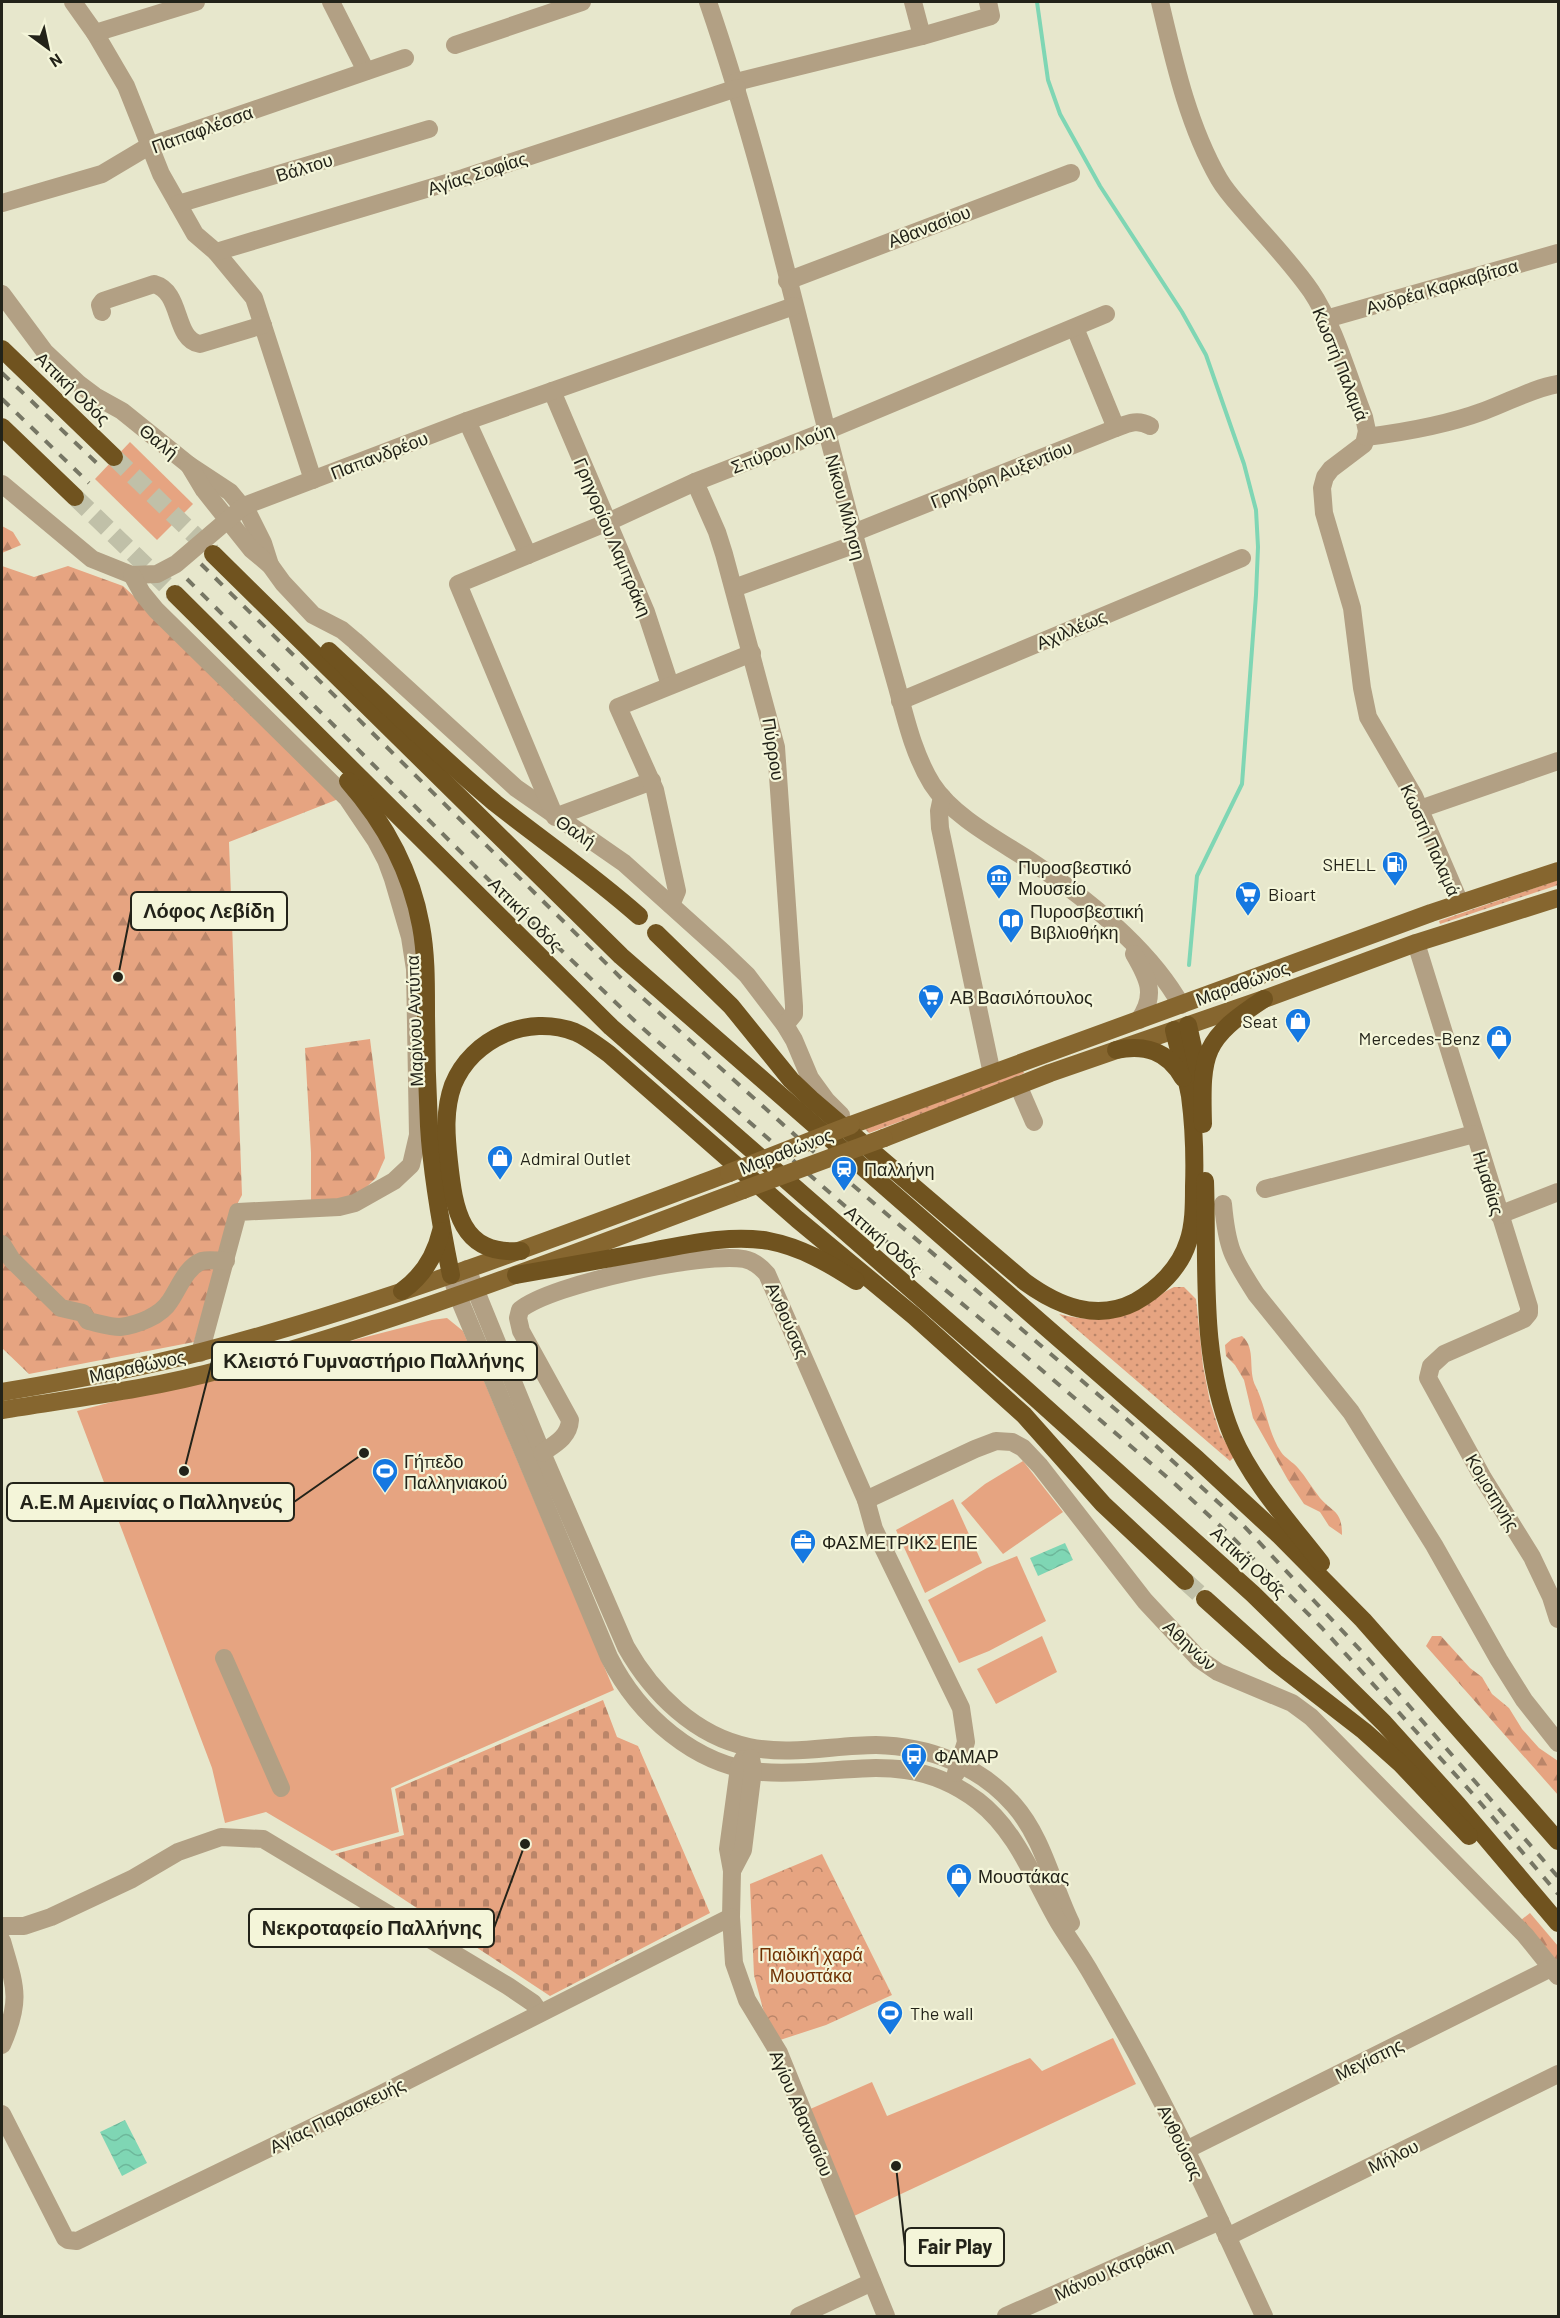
<svg xmlns="http://www.w3.org/2000/svg" width="1560" height="2318" font-family="Barlow,sans-serif">
<style>
.grass{fill:url(#grass-dots)}
.forest{fill:url(#forest-firs)}
.cemetery{fill:url(#cemetery-stones)}
.park{fill:url(#park-crowns)}
.pitch{fill:#e6a481}
.water{fill:url(#water-waves)}
.lines{fill:none;stroke-linecap:round;stroke-linejoin:round}
.stream{stroke:#7fd6b4;stroke-width:4}
.highway-tunnel{stroke:#c0c0a8;stroke-width:18;stroke-dasharray:18 9;stroke-linecap:butt}
.minor{stroke:#b2a084;stroke-width:18}
.major{stroke:#86662f;stroke-width:18}
.highway{stroke:#70531f;stroke-width:18}
.rail{stroke:#767664;stroke-width:4;stroke-dasharray:10 10;stroke-linecap:butt}
.major-bridge{stroke:#86662f;stroke-width:18}
.labels{text-anchor:middle;dominant-baseline:central;stroke-width:4.5;stroke-linejoin:round;paint-order:stroke}
.street-label{font-size:18px;fill:#232319;stroke:#f4f5d9}
.poi-label{font-size:18px;fill:#232319;stroke:#f4f5d9;text-anchor:start}
.park-label{font-size:18px;fill:#703103;stroke:#f4f5d9}
.leader{fill:none;stroke:#232319;stroke-width:2}
.callout-dot{fill:#232319;stroke:#f4f5d9;stroke-width:2}
.callout{fill:#f4f5d9;stroke:#232319;stroke-width:2}
.callout-label{font-size:20px;text-anchor:middle;font-weight:bold;fill:#232319}
</style>
<defs>
<pattern id="grass-dots" width="8" height="8" patternUnits="userSpaceOnUse" patternTransform="scale(1.5)"><rect width="8" height="8" fill="#e6a481"/><path d="M2 2h.1M6 6h.1" fill="none" stroke="#ba8569" stroke-width="1.8" stroke-linecap="round"/></pattern>
<pattern id="forest-firs" width="22" height="20" patternUnits="userSpaceOnUse" patternTransform="scale(1.5)"><rect width="22" height="20" fill="#e6a481"/><path d="M5 1l3.5 6h-7zM16 11l3.5 6h-7z" fill="#ba8569"/></pattern>
<pattern id="cemetery-stones" width="16" height="16" patternUnits="userSpaceOnUse" patternTransform="scale(1.5)"><rect width="16" height="16" fill="#e6a481"/><path d="M2 7V4a2 2 0 0 1 4 0v3zM10 15v-3a2 2 0 0 1 4 0v3z" fill="#ba8569"/></pattern>
<pattern id="park-crowns" width="20" height="18" patternUnits="userSpaceOnUse" patternTransform="scale(1.5)"><rect width="20" height="18" fill="#e6a481"/><path d="M2 6a3 3 0 1 1 6 0M12 15a3 3 0 1 1 6 0" fill="none" stroke="#ba8569"/></pattern>
<pattern id="water-waves" width="16" height="10" patternUnits="userSpaceOnUse" patternTransform="scale(1.5)"><rect width="16" height="10" fill="#7fd6b4"/><path d="M0 5q4-4 8 0t8 0" fill="none" stroke="#6db79a"/></pattern>
</defs>
<rect width="100%" height="100%" fill="#e7e7cc"/>
<g class="grass">
<polygon points="1558,880 1558,885 1440,924 1439,921"/>
<polygon points="1023,1071 1024,1073 1000,1085 869,1133 865,1129"/>
<path d="M1174,1287H1184L1196,1299L1203,1366L1210,1402L1220,1433L1234,1457L1230,1461L1059,1314C1089,1322 1119,1322 1146,1305C1156,1299 1163,1292 1174,1287Z"/>
</g>
<g class="forest">
<polygon points="2,526 13,532 21,545 2,553"/>
<polygon points="2,566 34,577 68,566 123,586 248,703 341,798 229,842 242,1195 233,1212 194,1342 29,1374 2,1348"/>
<polygon points="370,1039 385,1158 376,1178 360,1193 340,1200 311,1201 311,1153 305,1048"/>
<path d="M1242,1336C1257,1349 1247,1370 1256,1387C1266,1407 1268,1433 1281,1452C1285,1458 1293,1462 1298,1468C1306,1477 1312,1488 1320,1498C1333,1513 1342,1510 1342,1535L1329,1526L1320,1512L1304,1504L1288,1480L1253,1418L1244,1380L1235,1365L1226,1356L1225,1345L1232,1339Z"/>
<polygon points="1432,1636 1441,1636 1470,1668 1482,1677 1492,1694 1509,1708 1522,1729 1539,1748 1558,1761 1558,1795 1426,1646"/>
<polygon points="1530,1913 1558,1946 1558,1963 1521,1920"/>
</g>
<polygon class="cemetery" points="603,1700 617,1737 638,1746 710,1913 550,1996 335,1854 404,1835 395,1789"/>
<polygon class="park" points="822,1854 892,1995 826,2025 777,2041 763,2009 754,1975 750,1884"/>
<g class="pitch">
<polygon points="130,442 193,504 157,540 95,479"/>
<polygon points="447,1318 463,1331 614,1690 391,1788 399,1832 332,1851 266,1812 225,1823 212,1768 77,1411 432,1320"/>
<polygon points="1023,1461 1063,1512 1003,1554 961,1503 985,1484"/>
<polygon points="953,1499 982,1563 925,1593 896,1530"/>
<polygon points="1017,1556 1046,1621 989,1651 959,1663 928,1600 987,1568"/>
<polygon points="1042,1636 1057,1672 996,1704 977,1669"/>
<polygon points="1113,2038 1136,2084 854,2216 808,2110 872,2082 887,2116 1030,2058 1042,2071"/>
</g>
<g class="water">
<polygon points="1065,1543 1073,1560 1038,1576 1030,1558"/>
<polygon points="125,2120 147,2163 122,2176 100,2132"/>
</g>
<g class="lines">
<polyline class="stream" points="1037,2 1048,80 1060,114 1100,186 1182,312 1206,355 1244,464 1256,510 1258,547 1256,595 1242,784 1197,876 1189,965"/>
<g class="highway-tunnel">
<polyline points="114,457 212,552"/>
<polyline points="75,497 175,594"/>
<polyline points="1185,1581 1205,1599"/>
</g>
<g class="minor">
<polyline points="73,2 95,33 126,86 161,174 195,234 216,252 254,298 313,480"/>
<polyline points="331,2 366,71"/>
<path d="M708,2C773,191 812,389 867,581C877,617 887,652 897,687C906,720 914,755 932,784C953,817 1000,841 1032,862C1086,898 1149,948 1181,1005"/>
<polyline points="913,2 922,36"/>
<path d="M1160,2C1174,61 1188,125 1219,179C1227,193 1239,205 1250,218C1271,242 1293,265 1311,291C1334,325 1349,379 1364,417L1367,431L1364,444L1331,469L1325,477L1322,488L1324,513L1352,608L1362,688L1368,717L1414,796L1460,903"/>
<polyline points="95,33 196,2"/>
<polyline points="455,45 582,2"/>
<polyline points="736,82 922,36 991,16 988,2"/>
<polyline points="2,203 102,174 149,146 405,58"/>
<polyline points="178,204 429,129"/>
<polyline points="216,252 463,178 737,88"/>
<polyline points="787,281 1071,173"/>
<polyline points="2,294 45,352 79,384 95,396 122,411 189,465 230,492 249,515 263,543 270,565"/>
<path d="M102,312L100,305L103,301L154,284C183,292 173,339 200,344L263,325"/>
<polyline points="1326,319 1558,253"/>
<polyline points="1075,328 1116,428"/>
<polyline points="552,391 646,612 670,685"/>
<polyline points="467,421 528,555"/>
<path d="M1366,437C1406,432 1446,425 1484,411C1509,402 1533,388 1558,384"/>
<polyline points="189,465 204,490 251,549 270,565 283,583 313,615 342,630 355,641 516,788 624,863 724,953 747,975 785,1025 794,1040 810,1078 826,1100 841,1115"/>
<polyline points="695,482 717,532 724,554 776,747 794,1006 794,1014 785,1025"/>
<polyline points="2,484 92,559 132,575 157,574 176,564 244,506 467,421 794,306"/>
<path d="M853,533L1116,428C1129,423 1138,419 1150,426"/>
<polyline points="132,575 142,593 156,610 347,798 376,841 386,860 393,879 410,937 415,969 418,1135 411,1165 394,1181 355,1203 339,1207 238,1212 200,1353"/>
<polyline points="734,588 856,544"/>
<polyline points="900,701 1242,558"/>
<polyline points="652,781 555,817 458,584 608,522 695,482 826,431 1106,314"/>
<polyline points="942,797 939,811 940,828 992,1074"/>
<polyline points="1420,809 1558,761"/>
<polyline points="671,905 677,891 655,790 618,707 752,653"/>
<polyline points="1416,943 1529,1307 1529,1313 1524,1319 1444,1354 1431,1366 1428,1378 1483,1478 1532,1557 1551,1597 1558,1619"/>
<path d="M1134,954C1148,978 1157,995 1139,1020"/>
<polyline points="1018,1085 1034,1122"/>
<polyline points="1265,1189 1474,1134"/>
<path d="M1223,1204C1227,1248 1232,1257 1256,1294L1351,1412L1434,1545L1499,1660L1524,1700L1558,1743"/>
<polyline points="1499,1215 1558,1192"/>
<path d="M2,1244L12,1260L61,1308L83,1313L88,1321C98,1323 110,1327 120,1327C137,1325 161,1316 170,1301C179,1288 186,1267 202,1261C209,1259 218,1261 226,1261"/>
<path d="M467,1269L542,1453L626,1647C652,1693 695,1736 749,1747C791,1756 834,1745 876,1745C928,1746 979,1765 1014,1805C1043,1838 1052,1884 1071,1923"/>
<path d="M451,1275L458,1296L609,1657C638,1715 695,1766 762,1772C842,1778 906,1746 978,1801C1017,1831 1035,1882 1059,1923C1070,1941 1082,1957 1092,1975C1112,2009 1131,2043 1149,2077C1191,2156 1227,2236 1264,2316"/>
<path d="M542,1453C555,1444 569,1437 570,1420L521,1331L518,1318L520,1310C551,1284 703,1252 744,1259C754,1261 761,1267 767,1274L866,1500L874,1529L961,1708L966,1742L956,1773"/>
<polyline points="866,1500 975,1449 996,1441 1012,1442 1023,1448 1040,1466 1145,1601 1199,1659 1218,1672 1292,1703 1311,1717 1525,1935 1558,1976"/>
<polyline points="224,1658 281,1788"/>
<polyline points="743,1759 739,1768 728,1849 732,1871 731,1917 734,1963 747,2000 779,2053 886,2316"/>
<polyline points="732,1871 743,1850 753,1770 751,1758"/>
<polyline points="2,1926 24,1926 51,1917 132,1879 178,1852 221,1837 263,1839 508,1986 533,2003 540,2013"/>
<path d="M2,1941C15,1986 22,1999 2,2045"/>
<polyline points="2,2114 65,2238 68,2240 77,2241 379,2095 731,1917"/>
<polyline points="1186,2150 1553,1967"/>
<polyline points="1227,2237 1558,2074"/>
<polyline points="799,2316 872,2282"/>
<polyline points="1006,2316 1220,2221"/>
</g>
<g class="major">
<polyline points="851,1125 1431,913 1558,871"/>
<polyline points="884,1138 1050,1073 1264,999 1416,943 1558,898"/>
<path d="M2,1392C68,1381 136,1369 201,1352C381,1305 555,1238 729,1173"/>
<path d="M2,1410C76,1398 152,1389 224,1369C401,1321 572,1254 743,1190"/>
</g>
<g class="highway">
<polyline points="2,349 114,457"/>
<polyline points="2,427 75,497"/>
<polyline points="213,554 621,956 1197,1459 1280,1536 1363,1620 1558,1841"/>
<polyline points="175,594 611,1027 1022,1386 1253,1594 1384,1723 1458,1805 1558,1923"/>
<path d="M329,651C384,702 438,755 495,803C543,841 593,875 639,916"/>
<path d="M348,781C385,823 411,871 421,926C426,953 426,980 426,1008C426,1047 427,1087 429,1126C432,1177 441,1226 451,1275"/>
<path d="M656,933L731,1006L791,1080L811,1099L1025,1282C1058,1306 1096,1322 1135,1302C1158,1289 1180,1268 1188,1242C1194,1225 1194,1205 1194,1187C1195,1157 1194,1126 1190,1096C1186,1074 1179,1052 1174,1030"/>
<polyline points="1188,1025 1200,1079"/>
<path d="M1116,1050C1145,1044 1168,1051 1183,1078"/>
<path d="M1203,1124C1201,1052 1203,1039 1264,999"/>
<path d="M1205,1181C1208,1266 1199,1355 1232,1435C1252,1482 1290,1523 1321,1563"/>
<path d="M521,1251C460,1256 454,1208 449,1162C446,1135 444,1110 453,1085C472,1038 528,1014 575,1032C587,1037 598,1046 609,1054L797,1219L914,1316L1024,1415L1103,1504L1185,1581"/>
<path d="M516,1275C561,1267 606,1259 651,1251C689,1244 731,1234 769,1241C801,1247 830,1264 856,1281"/>
<path d="M402,1291C423,1276 435,1257 441,1231"/>
<polyline points="1205,1599 1275,1662 1364,1731 1401,1764 1469,1836"/>
</g>
<g class="rail">
<polyline points="2,373 103,469"/>
<polyline points="2,399 89,483"/>
<polyline points="201,564 624,981 807,1146 1121,1414 1242,1524 1365,1655 1558,1877"/>
<polyline points="187,579 507,898 639,1025 870,1228 1016,1348 1175,1484 1231,1536 1322,1628 1472,1793 1558,1894"/>
</g>
<g class="major-bridge">
<polyline points="729,1173 851,1125"/>
<polyline points="743,1190 884,1138"/>
</g>
</g>
<defs>
<g id="fuel-pin" transform="scale(1.35)"><path d="M0 17L-7.5 6A9.5 9.5 0 1 1 7.5 6Z" fill="#1578e1" stroke="#f4f5d9"/><path d="M-5.5-6h7V0h2V4h1.3V-2.5L3-4.5l.8-.8L6-3V5H2.5V1h-1V6h-7ZM-4.2-4.7v3.2H.2V-4.7Z" fill="#fff"/></g>
<g id="museum-pin" transform="scale(1.35)"><path d="M0 17L-7.5 6A9.5 9.5 0 1 1 7.5 6Z" fill="#1578e1" stroke="#f4f5d9"/><path d="M0-6L6-3V-2H-6V-3ZM-5-1h2V3h-2ZM-1-1h2V3h-2ZM3-1h2V3H3ZM-6 4H6V6H-6Z" fill="#fff"/></g>
<g id="supermarket-pin" transform="scale(1.35)"><path d="M0 17L-7.5 6A9.5 9.5 0 1 1 7.5 6Z" fill="#1578e1" stroke="#f4f5d9"/><path d="M-6-5.5h2.5l.6 2H6L4.5 2H-2.5L-4.4-4H-6ZM-1.5 3.2a1.3 1.3 0 1 0 .1 0ZM3 3.2a1.3 1.3 0 1 0 .1 0Z" fill="#fff"/></g>
<g id="library-pin" transform="scale(1.35)"><path d="M0 17L-7.5 6A9.5 9.5 0 1 1 7.5 6Z" fill="#1578e1" stroke="#f4f5d9"/><path d="M-6-4Q-3-5.5-.7-3.5V5Q-3 3-6 4ZM6-4Q3-5.5 .7-3.5V5Q3 3 6 4Z" fill="#fff"/></g>
<g id="shop-pin" transform="scale(1.35)"><path d="M0 17L-7.5 6A9.5 9.5 0 1 1 7.5 6Z" fill="#1578e1" stroke="#f4f5d9"/><path d="M-5-2.5h2.3a2.7 3.5 0 0 1 5.4 0H5L5.5 6h-11ZM-1.5-2.5h3a1.5 2.3 0 0 0-3 0Z" fill="#fff"/></g>
<g id="station-pin" transform="scale(1.35)"><path d="M0 17L-7.5 6A9.5 9.5 0 1 1 7.5 6Z" fill="#1578e1" stroke="#f4f5d9"/><path d="M-3-6H3Q5-6 5-4V2Q5 4 3 4L4.5 6H3L1.5 4h-3L-3 6H-4.5L-3 4Q-5 4-5 2V-4Q-5-6-3-6ZM-3.5-4v3h7v-3ZM-3.5 1v1.5H-2V1ZM2 1v1.5H3.5V1Z" fill="#fff"/></g>
<g id="stadium-pin" transform="scale(1.35)"><path d="M0 17L-7.5 6A9.5 9.5 0 1 1 7.5 6Z" fill="#1578e1" stroke="#f4f5d9"/><path d="M0-5a6.5 5 0 1 0 0 10a6.5 5 0 1 0 0-10ZM-3.5-1.8h7v3.6h-7Z" fill="#fff"/></g>
<g id="office-pin" transform="scale(1.35)"><path d="M0 17L-7.5 6A9.5 9.5 0 1 1 7.5 6Z" fill="#1578e1" stroke="#f4f5d9"/><path d="M-6-3h4V-5.5h4V-3h4V5H-6ZM-1-4.5V-3h2v-1.5ZM-6 0V1H6V0Z" fill="#fff"/></g>
<g id="bus-pin" transform="scale(1.35)"><path d="M0 17L-7.5 6A9.5 9.5 0 1 1 7.5 6Z" fill="#1578e1" stroke="#f4f5d9"/><path d="M-5-6H5V4H4V6H2V4H-2V6H-4V4H-5ZM-3.5-4V0h7V-4ZM-3.5 1.2v1.5H-2V1.2ZM2 1.2v1.5H3.5V1.2Z" fill="#fff"/></g>
</defs>
<g fill-rule="evenodd">
<use href="#fuel-pin" x="1395" y="864"/>
<use href="#museum-pin" x="999" y="877"/>
<use href="#supermarket-pin" x="1248" y="894"/>
<use href="#library-pin" x="1011" y="921"/>
<use href="#supermarket-pin" x="931" y="997"/>
<use href="#shop-pin" x="1298" y="1021"/>
<use href="#shop-pin" x="1499" y="1038"/>
<use href="#shop-pin" x="500" y="1158"/>
<use href="#station-pin" x="844" y="1169"/>
<use href="#stadium-pin" x="385" y="1471"/>
<use href="#office-pin" x="803" y="1542"/>
<use href="#bus-pin" x="914" y="1756"/>
<use href="#shop-pin" x="959" y="1876"/>
<use href="#stadium-pin" x="890" y="2013"/>
</g>
<g class="labels">
<g class="street-label">
<text transform="translate(202 129) rotate(-20)">Παπαφλέσσα</text>
<text transform="translate(304 167) rotate(-17)">Βάλτου</text>
<text transform="translate(477 173) rotate(-18)">Αγίας Σοφίας</text>
<text transform="translate(929 226) rotate(-21)">Αθανασίου</text>
<text transform="translate(1442 286) rotate(-16)">Ανδρέα Καρκαβίτσα</text>
<text transform="translate(1341 364) rotate(68)">Κωστή Παλαμά</text>
<text transform="translate(73 388) rotate(44)">Αττική Οδός</text>
<text transform="translate(159 441) rotate(39)">Θαλή</text>
<text transform="translate(782 448) rotate(-21)">Σπύρου Λούη</text>
<text transform="translate(379 455) rotate(-21)">Παπανδρέου</text>
<text transform="translate(1001 474) rotate(-22)">Γρηγόρη Αυξεντίου</text>
<text transform="translate(846 507) rotate(75)">Νίκου Μίληση</text>
<text transform="translate(613 537) rotate(67)">Γρηγορίου Λαμπράκη</text>
<text transform="translate(1071 629) rotate(-23)">Αχιλλέως</text>
<text transform="translate(774 749) rotate(81)">Πύρρου</text>
<text transform="translate(576 831) rotate(34)">Θαλή</text>
<text transform="translate(1431 840) rotate(66)">Κωστή Παλαμά</text>
<text transform="translate(526 914) rotate(45)">Αττική Οδός</text>
<text transform="translate(1242 983) rotate(-20)">Μαραθώνος</text>
<text transform="translate(414 1021) rotate(-92)">Μαρίνου Αντύπα</text>
<text transform="translate(786 1151) rotate(-21)">Μαραθώνος</text>
<text transform="translate(1489 1183) rotate(73)">Ημαθίας</text>
<text transform="translate(884 1240) rotate(41)">Αττική Οδός</text>
<text transform="translate(788 1320) rotate(66)">Ανθούσας</text>
<text transform="translate(137 1366) rotate(-12)">Μαραθώνος</text>
<text transform="translate(1493 1492) rotate(59)">Κομοτηνής</text>
<text transform="translate(1249 1562) rotate(43)">Αττική Οδός</text>
<text transform="translate(1190 1645) rotate(43)">Αθηνών</text>
<text transform="translate(1369 2059) rotate(-26)">Μεγίστης</text>
<text transform="translate(802 2113) rotate(67)">Αγίου Αθανασίου</text>
<text transform="translate(337 2115) rotate(-26)">Αγίας Παρασκευής</text>
<text transform="translate(1181 2142) rotate(64)">Ανθούσας</text>
<text transform="translate(1393 2156) rotate(-26)">Μήλου</text>
<text transform="translate(1113 2269) rotate(-24)">Μάνου Κατράκη</text>
</g>
<g class="poi-label">
<text x="1376" y="864" text-anchor="end">SHELL</text>
<text x="1018" y="867">Πυροσβεστικό<tspan x="1018" dy="21">Μουσείο</tspan></text>
<text x="1268" y="894">Bioart</text>
<text x="1030" y="911">Πυροσβεστική<tspan x="1030" dy="21">Βιβλιοθήκη</tspan></text>
<text x="950" y="997">ΑΒ Βασιλόπουλος</text>
<text x="1278" y="1021" text-anchor="end">Seat</text>
<text x="1480" y="1038" text-anchor="end">Mercedes-Benz</text>
<text x="520" y="1158">Admiral Outlet</text>
<text x="864" y="1169">Παλλήνη</text>
<text x="404" y="1461">Γήπεδο<tspan x="404" dy="21">Παλληνιακού</tspan></text>
<text x="822" y="1542">ΦΑΣΜΕΤΡΙΚΣ ΕΠΕ</text>
<text x="934" y="1756">ΦΑΜΑΡ</text>
<text x="978" y="1876">Μουστάκας</text>
<text x="910" y="2013">The wall</text>
</g>
<g class="park-label">
<text x="811" y="1954">Παιδική χαρά<tspan x="811" dy="21">Μουστάκα</tspan></text>
</g>
</g>
<path class="leader" d="M118 977L131 911M184 1471L212 1361M364 1453L294 1502M525 1844L494 1928M896 2166L905 2247"/>
<g class="callout-dot">
<circle cx="118" cy="977" r="6"/>
<circle cx="184" cy="1471" r="6"/>
<circle cx="364" cy="1453" r="6"/>
<circle cx="525" cy="1844" r="6"/>
<circle cx="896" cy="2166" r="6"/>
</g>
<g class="callout">
<rect x="131" y="892" width="156" height="38" rx="6"/>
<rect x="212" y="1342" width="325" height="38" rx="6"/>
<rect x="7" y="1483" width="287" height="38" rx="6"/>
<rect x="249" y="1909" width="245" height="38" rx="6"/>
<rect x="905" y="2228" width="99" height="38" rx="6"/>
</g>
<g class="callout-label">
<text x="209" y="918">Λόφος Λεβίδη</text>
<text x="374" y="1368">Κλειστό Γυμναστήριο Παλλήνης</text>
<text x="151" y="1509">Α.Ε.Μ Αμεινίας ο Παλληνεύς</text>
<text x="372" y="1935">Νεκροταφείο Παλλήνης</text>
<text x="955" y="2254">Fair Play</text>
</g>
<rect width="1560" height="2318" fill="none" stroke="#232319" stroke-width="6"/>
<g transform="translate(48 48) rotate(147)" stroke="#f4f5d9" stroke-width="4.5" paint-order="stroke">
<path d="M0-4.5L10 22L0 15L-10 22Z" fill="#232319"/>
<text y="-9" font-size="16" font-weight="bold" text-anchor="middle" fill="#232319">N</text>
</g>
</svg>
